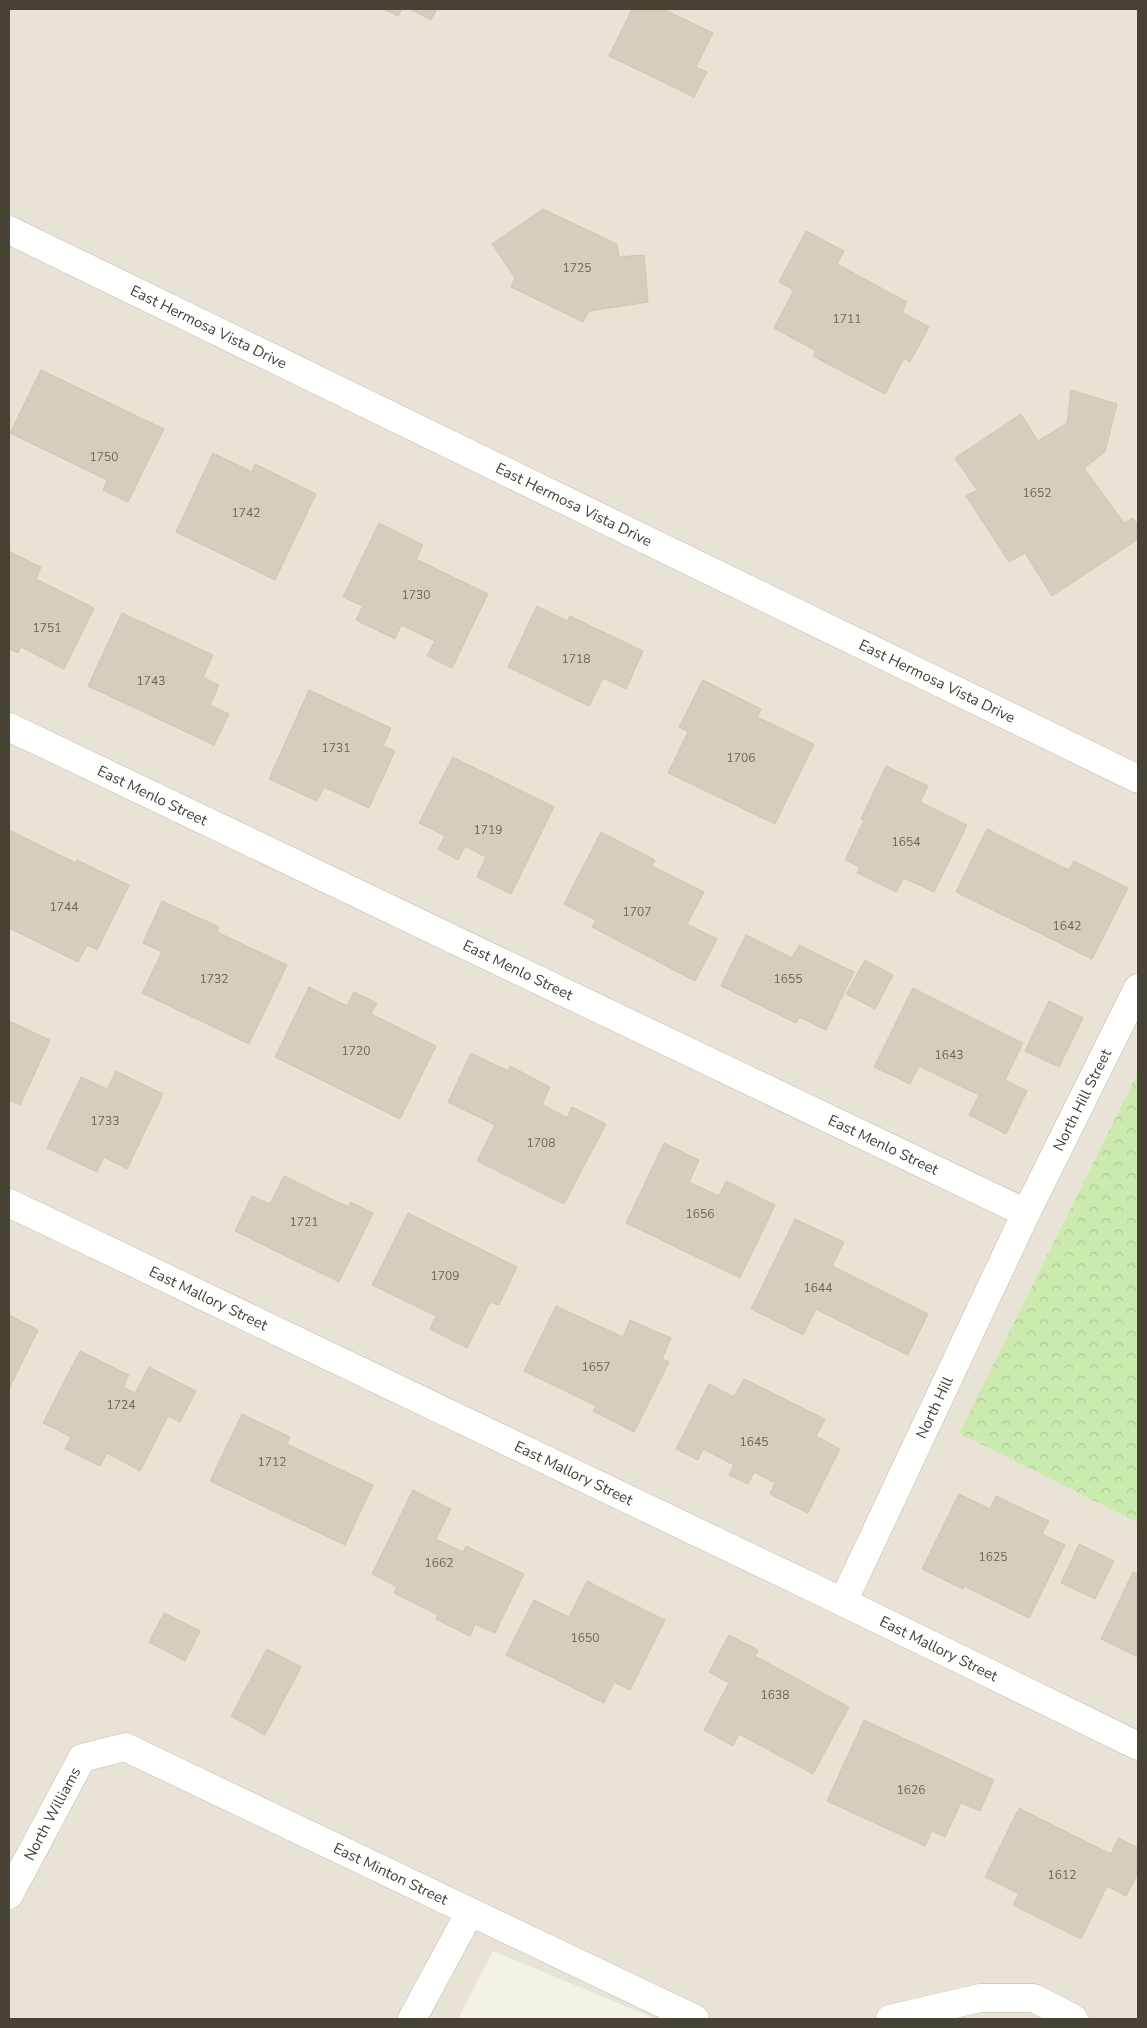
<svg xmlns="http://www.w3.org/2000/svg" width="1147" height="2028" font-family="'Nunito Sans',sans-serif">
<style>
.residential{fill:#e8e3d5}
.forest{fill:url(#forest-crowns)}
.building{fill:#d6cebc;stroke:#d1c6af}
.lines{fill:none;stroke-linecap:round;stroke-linejoin:round}
.minor-casing{stroke:#c0baa9;stroke-width:29}
.minor{stroke:#fff;stroke-width:28}
.labels{text-anchor:middle;dominant-baseline:central;stroke-width:4;stroke-linejoin:round;paint-order:stroke}
.number-label{font-size:12px;fill:#6c6557}
.street-label{font-size:15px;fill:#484235;stroke:#fff}
</style>
<defs>
<pattern id="forest-crowns" width="20" height="18" patternUnits="userSpaceOnUse" patternTransform="scale(1.25)"><rect width="20" height="18" fill="#cbeaae"/><path d="M2 6a3 3 0 1 1 6 0M12 15a3 3 0 1 1 6 0" fill="none" stroke="#b0ca96"/></pattern>
</defs>
<rect width="100%" height="100%" fill="#f4f1e7"/>
<polygon class="residential" points="9,9 1138,9 1138,1072 959,1433 1138,1523 1138,2019 656,2019 493,1951 458,2019 9,2019"/>
<polygon class="forest" points="1138,1072 1138,1523 959,1433"/>
<g class="building">
<polygon points="384,9 402,9 398,16"/>
<polygon points="410,9 437,9 431,20"/>
<polygon points="632,9 663,9 713,33 696,67 707,72 694,97 609,56"/>
<polygon points="543,209 617,244 619,257 644,255 648,302 589,311 583,322 511,287 515,278 492,244"/>
<polygon points="806,231 844,251 837,264 907,302 902,312 929,327 910,362 904,358 885,394 813,356 816,351 774,328 794,290 779,282"/>
<polygon points="41,370 164,429 128,502 103,490 107,480 10,433"/>
<polygon points="1071,390 1117,404 1105,452 1084,468 1124,523 1133,518 1138,526 1138,539 1052,596 1025,553 1009,562 966,496 977,490 955,458 1021,414 1038,441 1067,423"/>
<polygon points="213,453 252,472 255,464 316,494 275,580 176,532"/>
<polygon points="379,523 423,545 416,559 488,594 452,668 427,656 435,641 401,625 395,639 356,620 363,606 343,597"/>
<polygon points="9,551 41,567 36,579 94,608 64,669 21,647 18,653 9,649"/>
<polygon points="537,606 567,621 570,616 643,651 626,689 603,678 589,706 508,667"/>
<polygon points="122,613 213,655 203,677 219,685 210,705 229,714 214,745 88,686"/>
<polygon points="703,680 761,709 757,717 814,744 775,824 668,773 688,732 679,727"/>
<polygon points="309,690 391,728 383,746 395,751 369,808 324,787 317,801 269,779"/>
<polygon points="453,757 554,807 511,894 477,877 486,857 465,846 458,860 438,849 445,836 419,823"/>
<polygon points="886,766 928,786 920,802 967,825 934,892 904,878 896,892 857,873 860,867 845,860 864,820 861,819"/>
<polygon points="987,829 1069,870 1074,861 1128,888 1092,959 956,892"/>
<polygon points="9,830 76,863 77,860 129,885 97,950 87,945 78,962 9,928"/>
<polygon points="601,832 655,860 652,866 704,892 687,924 717,939 695,981 592,927 596,920 564,904"/>
<polygon points="162,901 219,927 217,932 287,965 249,1044 142,993 162,952 143,943"/>
<polygon points="746,935 792,958 799,945 854,972 826,1030 799,1017 796,1023 721,986"/>
<polygon points="865,960 893,975 875,1009 846,994"/>
<polygon points="309,987 347,1006 354,992 377,1003 371,1014 436,1046 400,1119 275,1057"/>
<polygon points="913,988 1023,1043 1005,1080 1027,1091 1006,1134 969,1115 979,1095 919,1066 910,1084 874,1067"/>
<polygon points="1049,1001 1083,1018 1059,1067 1025,1051"/>
<polygon points="9,1021 50,1040 20,1105 9,1100"/>
<polygon points="471,1053 508,1071 510,1066 550,1087 542,1104 567,1118 572,1107 606,1124 564,1204 477,1161 495,1125 448,1102"/>
<polygon points="116,1071 163,1094 127,1169 104,1157 97,1172 47,1148 81,1077 107,1089"/>
<polygon points="664,1143 699,1160 689,1182 719,1196 726,1181 775,1205 740,1278 626,1223"/>
<polygon points="284,1176 348,1207 351,1202 373,1213 339,1282 235,1231 252,1196 270,1204"/>
<polygon points="408,1213 517,1267 499,1305 490,1302 467,1348 430,1329 436,1316 372,1285"/>
<polygon points="795,1219 844,1242 832,1266 928,1314 908,1355 816,1309 803,1335 751,1309"/>
<polygon points="556,1306 623,1337 630,1320 671,1338 662,1359 669,1362 634,1432 593,1411 596,1406 524,1371"/>
<polygon points="9,1315 38,1330 9,1389"/>
<polygon points="80,1351 129,1375 123,1387 135,1393 149,1367 196,1391 180,1422 168,1416 140,1471 107,1453 100,1466 65,1449 71,1437 43,1423"/>
<polygon points="744,1379 825,1419 816,1436 840,1449 808,1513 770,1494 775,1483 754,1472 748,1484 729,1475 734,1465 703,1449 698,1460 676,1449 709,1384 734,1397"/>
<polygon points="242,1414 290,1437 287,1444 373,1485 345,1545 210,1481"/>
<polygon points="413,1490 451,1509 436,1539 463,1552 466,1546 524,1574 495,1633 475,1624 470,1636 436,1619 438,1615 394,1593 397,1587 372,1574"/>
<polygon points="959,1494 990,1509 996,1496 1049,1521 1042,1534 1065,1545 1029,1618 964,1586 963,1589 922,1569"/>
<polygon points="1079,1544 1114,1561 1095,1599 1061,1583"/>
<polygon points="1133,1572 1138,1575 1138,1657 1101,1639"/>
<polygon points="587,1581 665,1620 630,1690 614,1682 604,1703 506,1655 534,1600 569,1617"/>
<polygon points="164,1613 200,1631 185,1661 149,1642"/>
<polygon points="729,1635 758,1650 755,1656 849,1707 813,1774 739,1734 733,1746 704,1730 729,1683 709,1672"/>
<polygon points="267,1649 301,1667 265,1735 231,1716"/>
<polygon points="864,1720 994,1780 980,1811 961,1803 945,1837 932,1831 925,1846 827,1801"/>
<polygon points="1019,1808 1111,1854 1118,1838 1138,1848 1138,1873 1126,1896 1107,1886 1081,1939 1013,1905 1019,1894 985,1877"/>
</g>
<g class="lines">
<g class="minor-casing">
<g id="minor">
<path id="s1" d="M9,230L1138,779"/>
<path id="s2" d="M9,727L1026,1213"/>
<path id="s3" d="M9,1203L843,1602L1138,1746"/>
<path id="s4" d="M843,1602L1026,1213L1138,988"/>
<path id="s5" d="M9,1895L82,1758L125,1747L695,2019"/>
<polyline points="412,2019 470,1912"/>
<polyline points="890,2019 980,1998 1034,1998 1074,2019"/>
</g>
</g>
<use href="#minor" class="minor"/>
</g>
<g class="labels">
<g class="number-label">
<text x="577" y="268">1725</text>
<text x="847" y="319">1711</text>
<text x="104" y="457">1750</text>
<text x="1037" y="493">1652</text>
<text x="246" y="513">1742</text>
<text x="416" y="595">1730</text>
<text x="47" y="628">1751</text>
<text x="576" y="659">1718</text>
<text x="151" y="681">1743</text>
<text x="336" y="748">1731</text>
<text x="741" y="758">1706</text>
<text x="488" y="830">1719</text>
<text x="906" y="842">1654</text>
<text x="64" y="907">1744</text>
<text x="637" y="912">1707</text>
<text x="1067" y="926">1642</text>
<text x="214" y="979">1732</text>
<text x="788" y="979">1655</text>
<text x="356" y="1051">1720</text>
<text x="949" y="1055">1643</text>
<text x="105" y="1121">1733</text>
<text x="541" y="1143">1708</text>
<text x="700" y="1214">1656</text>
<text x="304" y="1222">1721</text>
<text x="445" y="1276">1709</text>
<text x="818" y="1288">1644</text>
<text x="596" y="1367">1657</text>
<text x="121" y="1405">1724</text>
<text x="754" y="1442">1645</text>
<text x="272" y="1462">1712</text>
<text x="993" y="1557">1625</text>
<text x="439" y="1563">1662</text>
<text x="585" y="1638">1650</text>
<text x="775" y="1695">1638</text>
<text x="911" y="1790">1626</text>
<text x="1062" y="1875">1612</text>
</g>
<g class="street-label">
<text stroke="none"><textPath href="#s1" startOffset="222">East Hermosa Vista Drive</textPath></text>
<text stroke="none"><textPath href="#s1" startOffset="628">East Hermosa Vista Drive</textPath></text>
<text stroke="none"><textPath href="#s1" startOffset="1032">East Hermosa Vista Drive</textPath></text>
<text stroke="none"><textPath href="#s2" startOffset="159">East Menlo Street</textPath></text>
<text stroke="none"><textPath href="#s2" startOffset="564">East Menlo Street</textPath></text>
<text stroke="none"><textPath href="#s4" startOffset="556">North Hill Street</textPath></text>
<text stroke="none"><textPath href="#s2" startOffset="969">East Menlo Street</textPath></text>
<text stroke="none"><textPath href="#s3" startOffset="221">East Mallory Street</textPath></text>
<text stroke="none"><textPath href="#s4" startOffset="215">North Hill</textPath></text>
<text stroke="none"><textPath href="#s3" startOffset="626">East Mallory Street</textPath></text>
<text stroke="none"><textPath href="#s3" startOffset="1031">East Mallory Street</textPath></text>
<text stroke="none"><textPath href="#s5" startOffset="92">North Williams</textPath></text>
<text stroke="none"><textPath href="#s5" startOffset="494">East Minton Street</textPath></text>
</g>
</g>
<rect width="1147" height="2028" fill="none" stroke="#484235" stroke-width="20"/>
</svg>
